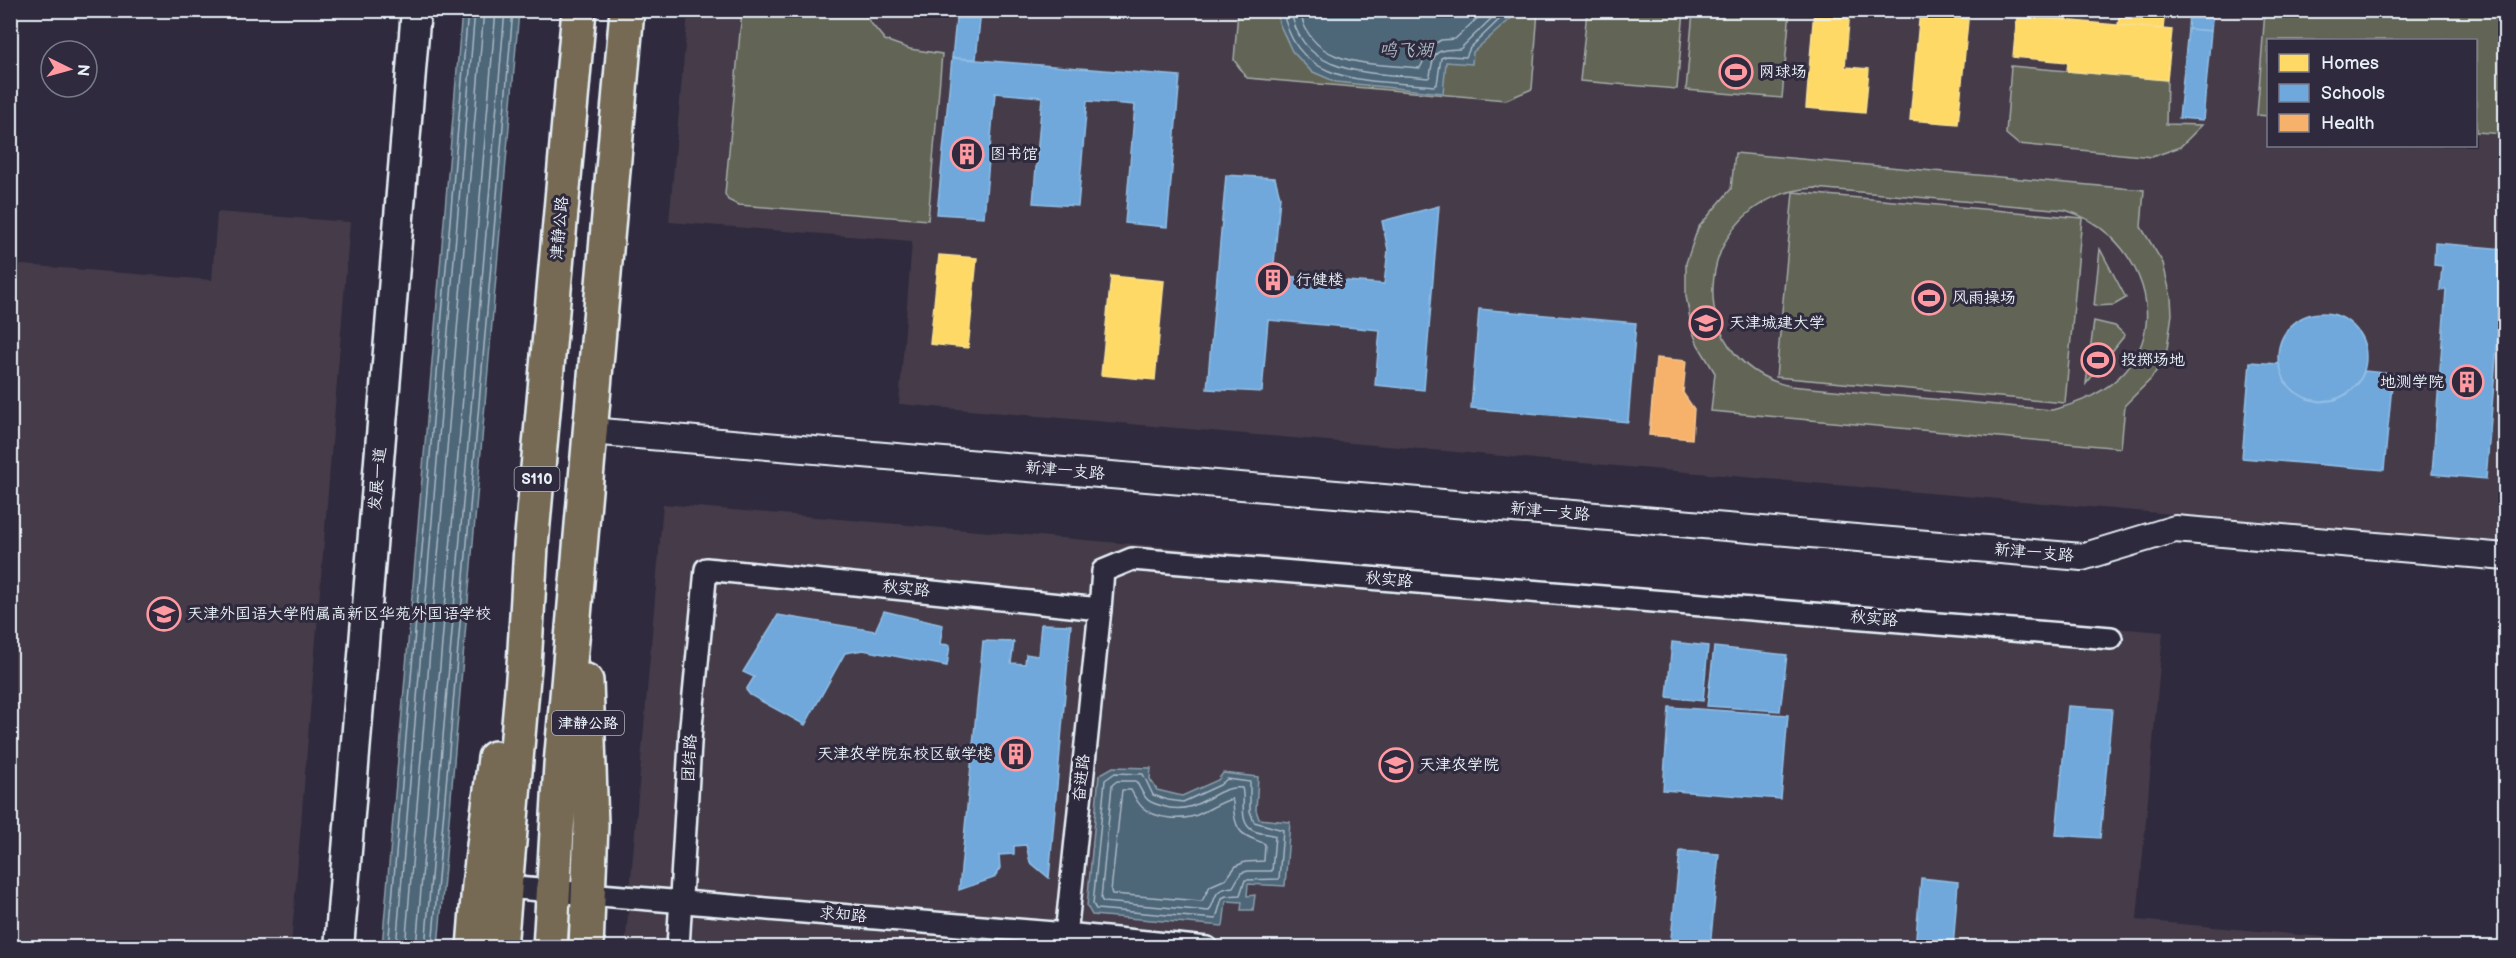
<svg xmlns="http://www.w3.org/2000/svg" width="2516" height="958" font-family="'Balsamiq Sans','LXGW WenKai TC',sans-serif">
<style>
.built{fill:#443b4a;fill-rule:evenodd}
.green{fill:#626557;stroke:#a5aba8;stroke-width:1.5;fill-rule:evenodd}
.water{fill:#4e6678;stroke:#8c9eab;stroke-width:1.5}
.homes{fill:#ffd966;stroke:#f8e092;stroke-width:1.5}
.schools{fill:#6fa8dc;stroke:#93bee4;stroke-width:1.5}
.health{fill:#f6b26b;stroke:#f2c595;stroke-width:1.5}
.lines{fill:none;stroke-linecap:round;stroke-linejoin:round}
.shore{stroke:#aab9c5;stroke-width:1.5}
.minor-casing{stroke:#e8f1f8;stroke-width:26}
.tertiary-casing{stroke:#e8f1f8;stroke-width:30}
.secondary-casing{stroke:#e8f1f8;stroke-width:33}
.trunk-casing{stroke:#e8f1f8;stroke-width:38}
.minor{stroke:#2f2a3d;stroke-width:21}
.tertiary{stroke:#2f2a3d;stroke-width:26}
.secondary{stroke:#2f2a3d;stroke-width:28}
.trunk{stroke:#776a54;stroke-width:33}
.labels{text-anchor:middle;dominant-baseline:central;stroke-width:6;stroke-linejoin:round;paint-order:stroke}
.shield{fill:#2f2a3d;stroke:#b0b5c0;stroke-width:1.5}
.shield-label{font-size:15px;font-weight:bold;fill:#e8f1f8}
.poi-label{font-size:16px;fill:#e8f1f8;stroke:#2f2a3d;text-anchor:start}
.street-label{font-size:16px;fill:#e8f1f8;stroke:#2f2a3d}
.water-label{font-size:18px;font-style:italic;fill:#aab9c5;stroke:#2f2a3d}
</style>
<rect width="100%" height="100%" fill="#2f2a3d"/>
<filter id="ink" filterUnits="userSpaceOnUse"><feTurbulence type="fractalNoise" baseFrequency=".0167" numOctaves="2"/><feDisplacementMap in="SourceGraphic" scale="12" xChannelSelector="R" yChannelSelector="G"/><feConvolveMatrix kernelMatrix="1 2 1 2 8 2 1 2 1" color-interpolation-filters="sRGB"/></filter>
<g filter="url(#ink)">
<g class="built">
<path d="M688,11H2505V543L899,404L912,241L669,222ZM2268,40H2476V146H2268Z"/>
<polygon points="217,212 350,222 291,947 11,947 11,264 212,280"/>
<polygon points="663,504 2163,632 2137,920 2434,947 625,948"/>
</g>
<g class="green">
<polygon points="742,11 861,11 885,40 910,49 942,54 928,220 738,205 728,200 725,194"/>
<polygon points="1238,11 1538,11 1532,89 1506,100 1247,78 1234,60"/>
<polygon points="1587,11 1684,11 1677,89 1580,81"/>
<polygon points="1693,11 1790,11 1782,98 1686,90"/>
<polygon points="2265,11 2505,11 2505,134 2476,132 2476,40 2268,40 2268,116 2257,115"/>
<polygon points="2011,66 2167,80 2166,124 2202,125 2180,147 2152,157 2018,144 2006,134"/>
<path d="M1735,153L2144,190L2141,227L2163,263L2171,297L2172,314L2167,349L2160,365L2151,379L2125,405L2121,448L1711,411L1715,373L1698,345L1692,330L1686,296V263L1698,228L1731,189ZM1814,188L2065,210C2131,229 2175,314 2125,371C2105,393 2080,403 2052,410L1790,386C1677,360 1691,196 1814,188Z"/>
<polygon points="1793,192 2082,218 2065,403 1776,377"/>
<polygon points="2100,249 2126,298 2114,305 2094,306"/>
<polygon points="2094,321 2115,326 2125,335 2086,384"/>
</g>
<g class="water">
<polygon points="462,11 519,11 438,947 382,947"/>
<polygon points="1277,11 1277,10 1515,11 1515,15 1473,52 1472,64 1446,62 1443,93 1336,82 1311,71 1292,51 1279,23"/>
<polygon points="1113,767 1151,768 1150,779 1157,790 1182,796 1218,780 1223,773 1258,777 1256,810 1259,819 1290,822 1285,886 1248,884 1247,896 1255,895 1253,910 1241,910 1242,902 1226,901 1223,926 1092,915 1087,906 1099,775"/>
</g>
<g class="homes">
<polygon points="1814,10 1850,10 1845,67 1869,69 1865,113 1806,108"/>
<polygon points="1920,10 1969,10 1958,124 1910,120"/>
<polygon points="2026,10 2069,10 2068,20 2025,17"/>
<polygon points="2120,10 2165,10 2163,29 2118,25"/>
<polygon points="2017,16 2172,30 2167,80 2067,71 2068,62 2013,57"/>
<polygon points="939,255 977,258 968,348 930,344"/>
<polygon points="1111,276 1164,281 1155,380 1101,375"/>
</g>
<g class="schools">
<polygon points="957,10 981,10 976,59 952,58"/>
<polygon points="2189,10 2213,10 2211,31 2188,29"/>
<polygon points="2188,29 2211,31 2203,120 2179,118"/>
<polygon points="952,58 1180,76 1167,227 1125,223 1135,105 1087,101 1078,206 1033,203 1042,97 995,93 984,217 937,214"/>
<polygon points="1226,175 1275,178 1280,197 1273,275 1384,284 1388,250 1382,221 1439,206 1424,390 1375,385 1380,330 1268,320 1262,392 1207,389"/>
<polygon points="2435,243 2505,249 2486,479 2432,474 2446,290 2440,290 2442,266 2434,265"/>
<polygon points="1479,309 1636,323 1628,422 1471,408"/>
<circle cx="2322" cy="357" r="44"/>
<polygon points="2250,362 2279,364 2285,382 2295,392 2307,399 2321,402 2335,400 2348,394 2358,384 2365,371 2393,374 2384,470 2242,458"/>
<polygon points="884,611 943,625 940,644 950,645 947,666 863,650 845,653 805,725 750,695 746,690 754,677 743,672 778,615 875,631"/>
<polygon points="1041,624 1071,625 1049,878 1030,862 1026,845 1014,846 1014,854 999,855 1000,868 994,878 959,890 983,641 1014,642 1011,663 1025,664 1026,654 1038,656"/>
<polygon points="1672,642 1708,646 1703,701 1667,697"/>
<polygon points="1714,647 1787,655 1780,711 1707,706"/>
<polygon points="2068,706 2112,709 2100,838 2056,835"/>
<polygon points="1669,707 1788,715 1781,799 1663,790"/>
<polygon points="1680,851 1719,854 1710,948 1670,948"/>
<polygon points="1921,878 1958,882 1953,948 1915,948"/>
</g>
<polygon class="health" points="1656,358 1686,361 1683,393 1694,409 1692,439 1649,435"/>
<g class="lines">
<g class="shore">
<path d="M1283,10C1295,88 1374,80 1434,86L1437,84L1441,58L1447,56L1466,57L1470,48L1509,10"/>
<path d="M1291,10C1301,79 1375,72 1428,78L1430,76C1434,50 1435,50 1460,49L1500,10"/>
<path d="M1300,10C1309,69 1375,63 1420,68L1431,46L1441,40L1455,39L1486,10"/>
<polygon points="1115,773 1143,774 1153,795 1168,800 1183,802 1220,785 1227,779 1250,782 1250,811 1254,822 1283,830 1279,879 1245,880 1240,895 1226,896 1222,898 1216,919 1096,909 1093,904 1105,780"/>
<path d="M1117,781H1136C1139,786 1142,793 1146,798C1150,803 1156,804 1162,806C1199,818 1214,784 1242,788C1246,801 1238,821 1252,830C1258,834 1268,833 1275,836L1272,871H1248L1241,873L1233,887C1211,890 1218,897 1209,911L1103,902L1101,899L1112,785Z"/>
<path d="M1122,790H1131C1134,796 1137,802 1142,807C1155,819 1181,821 1197,815C1209,810 1220,802 1232,799C1234,804 1233,807 1234,813C1237,837 1248,836 1265,844L1264,861L1245,862L1236,866L1226,879L1210,886L1202,901L1112,894L1111,891Z"/>
<polyline points="388,948 468,10"/>
<polyline points="396,948 475,10"/>
<polyline points="405,948 484,10"/>
<polyline points="416,948 496,10"/>
<polyline points="425,948 505,10"/>
<polyline points="432,948 513,10"/>
</g>
<g class="minor-casing">
<g id="minor">
<polyline points="493,886 1066,934 1207,948"/>
<polyline points="1065,945 1100,609"/>
<polyline points="678,948 691,726 706,569 1100,609 1103,571 1132,559 2111,638"/>
</g>
</g>
<g class="tertiary-casing">
<polyline id="tertiary" points="590,431 2082,557 2175,529 2506,557"/>
</g>
<g class="secondary-casing">
<polyline id="secondary" points="339,948 416,10"/>
</g>
<g class="trunk-casing">
<g id="trunk">
<polyline points="586,681 591,825 586,948"/>
<polyline points="474,948 479,885 495,758"/>
<polyline points="500,948 524,666 531,546 579,10"/>
<polyline points="550,948 561,765 627,10"/>
</g>
</g>
<use href="#minor" class="minor"/>
<use href="#tertiary" class="tertiary"/>
<use href="#secondary" class="secondary"/>
<use href="#trunk" class="trunk"/>
</g>
</g>
<defs>
<g id="stadium-ring" transform="scale(1.725)"><circle r="9.5" fill="#2f2a3d" stroke="#ff9aa2" stroke-width="1.5"/><path d="M0-5a6.5 5 0 1 0 0 10a6.5 5 0 1 0 0-10ZM-3.5-1.8h7v3.6h-7Z" fill="#ff9aa2"/></g>
<g id="building-ring" transform="scale(1.725)"><circle r="9.5" fill="#2f2a3d" stroke="#ff9aa2" stroke-width="1.5"/><path d="M-4-6H4V6H1V3H-1V6H-4ZM-2.5-4.3h1.7v1.8h-1.7ZM.8-4.3h1.7v1.8H.8ZM-2.5-1h1.7V.8h-1.7ZM.8-1h1.7V.8H.8Z" fill="#ff9aa2"/></g>
<g id="university-ring" transform="scale(1.725)"><circle r="9.5" fill="#2f2a3d" stroke="#ff9aa2" stroke-width="1.5"/><path d="M0-5L7-2L0 1L-7-2ZM-4 1L0 2.5L4 1V4Q0 6-4 4Z" fill="#ff9aa2"/></g>
<g id="school-ring" transform="scale(1.725)"><circle r="9.5" fill="#2f2a3d" stroke="#ff9aa2" stroke-width="1.5"/><path d="M0-5L7-2L0 1L-7-2ZM-4 1L0 2.5L4 1V4Q0 6-4 4Z" fill="#ff9aa2"/></g>
</defs>
<g fill-rule="evenodd">
<use href="#stadium-ring" x="1736" y="72"/>
<use href="#building-ring" x="967" y="154"/>
<use href="#building-ring" x="1273" y="280"/>
<use href="#stadium-ring" x="1929" y="298"/>
<use href="#university-ring" x="1706" y="323"/>
<use href="#stadium-ring" x="2098" y="360"/>
<use href="#building-ring" x="2467" y="382"/>
<use href="#school-ring" x="164" y="614"/>
<use href="#building-ring" x="1016" y="754"/>
<use href="#university-ring" x="1396" y="765"/>
</g>
<g class="labels">
<g class="shield">
<rect x="514.5" y="467" width="45" height="24" rx="4.5"/>
<rect x="552" y="711" width="72" height="24" rx="4.5"/>
</g>
<g class="shield-label">
<text x="537" y="479">S110</text>
<text x="588" y="723">津静公路</text>
</g>
<g class="poi-label">
<text x="1759" y="72">网球场</text>
<text x="990" y="154">图书馆</text>
<text x="1296" y="280">行健楼</text>
<text x="1952" y="298">风雨操场</text>
<text x="1729" y="323">天津城建大学</text>
<text x="2121" y="360">投掷场地</text>
<text x="2444" y="382" text-anchor="end">地测学院</text>
<text x="187" y="614">天津外国语大学附属高新区华苑外国语学校</text>
<text x="993" y="754" text-anchor="end">天津农学院东校区敏学楼</text>
<text x="1419" y="765">天津农学院</text>
</g>
<g class="street-label">
<text transform="translate(560 228) rotate(-85)">津静公路</text>
<text transform="translate(1065 471) rotate(5)">新津一支路</text>
<text transform="translate(378 479) rotate(-85)">发展一道</text>
<text transform="translate(1550 512) rotate(5)">新津一支路</text>
<text transform="translate(2034 553) rotate(5)">新津一支路</text>
<text transform="translate(1389 580) rotate(5)">秋实路</text>
<text transform="translate(906 589) rotate(6)">秋实路</text>
<text transform="translate(1874 619) rotate(5)">秋实路</text>
<text transform="translate(690 758) rotate(-87)">团结路</text>
<text transform="translate(1082 778) rotate(-84)">奋进路</text>
<text transform="translate(843 915) rotate(5)">求知路</text>
</g>
<g class="water-label">
<text x="1406" y="50">鸣飞湖</text>
</g>
</g>
<rect width="2516" height="958" fill="none" stroke="#2f2a3d" stroke-width="36"/>
<rect x="18" y="18" width="2480" height="922" fill="none" stroke="#e8f1f8" stroke-width="2" filter="url(#ink)"/>
<rect x="2267" y="39" width="210" height="108" fill="#2f2a3d" stroke="#797a88" stroke-width="1.5"/>
<rect x="2279" y="54" width="30" height="18" fill="#ffd966" stroke="#797a88" stroke-width="1.5"/>
<text x="2321" y="69" font-size="18" fill="#e8f1f8">Homes</text>
<rect x="2279" y="84" width="30" height="18" fill="#6fa8dc" stroke="#797a88" stroke-width="1.5"/>
<text x="2321" y="99" font-size="18" fill="#e8f1f8">Schools</text>
<rect x="2279" y="114" width="30" height="18" fill="#f6b26b" stroke="#797a88" stroke-width="1.5"/>
<text x="2321" y="129" font-size="18" fill="#e8f1f8">Health</text>
<g transform="translate(69 69) rotate(95)"><circle r="28" fill="#2f2a3d" stroke="#797a88" stroke-width="1.5"/>
<path d="M0-4.5L10 22L0 15L-10 22Z" fill="#ff9aa2"/>
<text y="-9" font-size="16" font-weight="bold" text-anchor="middle" fill="#e8f1f8">N</text>
</g>
</svg>
